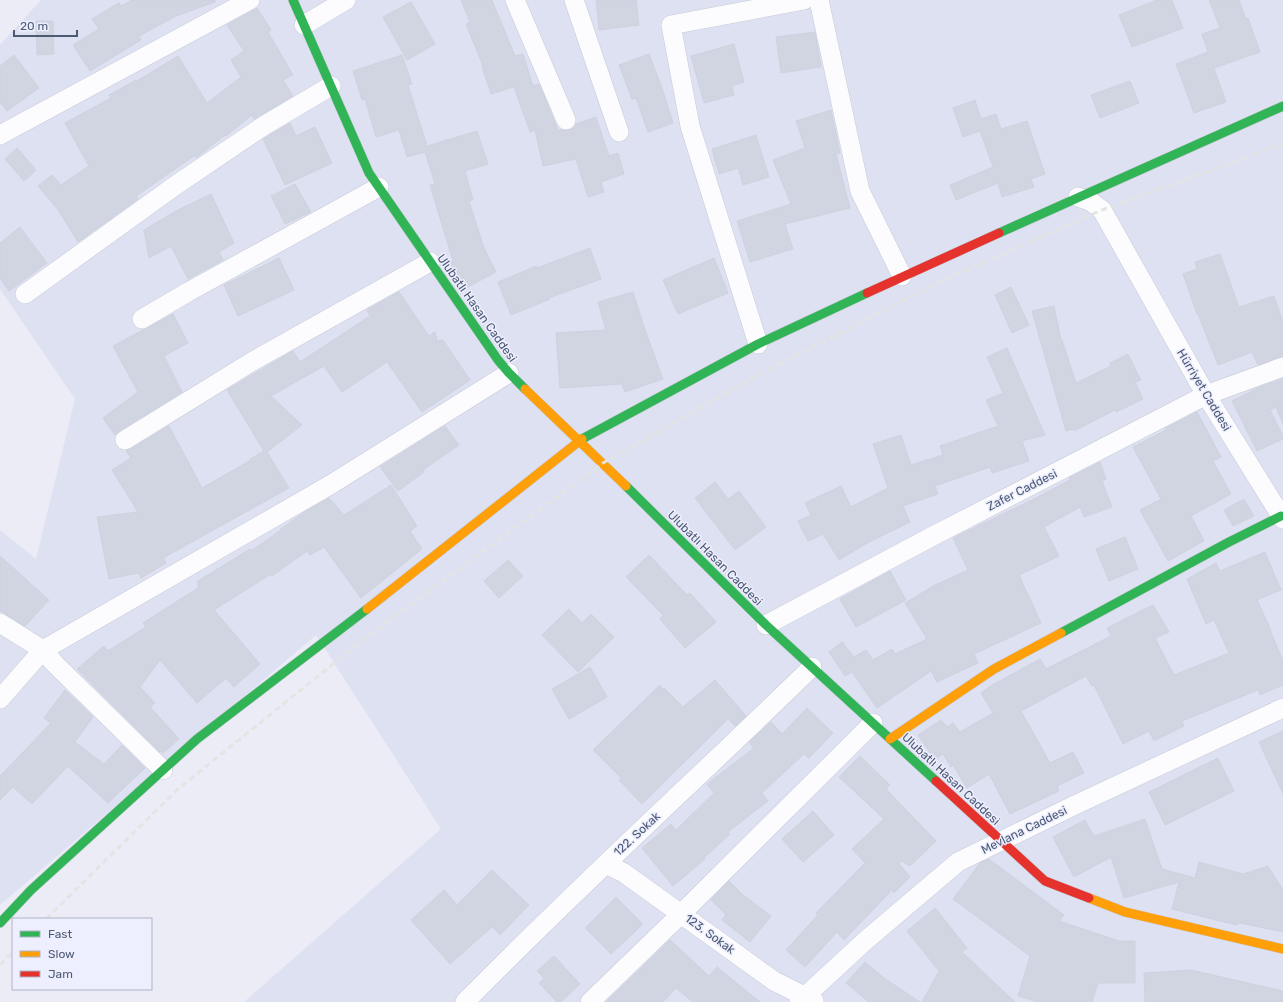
<svg xmlns="http://www.w3.org/2000/svg" width="1283" height="1002" font-family="Rubik,sans-serif">
<style>
.residential{fill:#dee1f2}
.building{fill:#d1d4e1;stroke:#ced2df}
.lines{fill:none;stroke-linecap:round;stroke-linejoin:round}
.street-casing{stroke:#c6cad6;stroke-width:20}
.fast-casing{stroke:#c4c8d5;stroke-width:10}
.slow-casing{stroke:#c4c8d5;stroke-width:10}
.jam-casing{stroke:#c4c8d5;stroke-width:10}
.street{stroke:#fcfcfe;stroke-width:19}
.fast{stroke:#30b455;stroke-width:9}
.slow{stroke:#ff9f0a;stroke-width:9}
.jam{stroke:#e5322d;stroke-width:9}
.rail{stroke:#e2e5e2;stroke-width:3;stroke-dasharray:6 4;stroke-linecap:butt}
.labels{text-anchor:middle;dominant-baseline:central;stroke-width:3;stroke-linejoin:round;paint-order:stroke}
.street-label{font-size:12px;fill:#4d5a74;stroke:#edeffe}
</style>
<rect width="100%" height="100%" fill="#ebecf6"/>
<polygon class="residential" points="41,0 1283,0 1283,1002 244,1002 441,829 316,635 0,905 0,530 36,559 75,399 0,289 0,45"/>
<g class="building">
<polygon points="132,0 215,0 215,2 176,16 139,36 141,40 90,71 73,45 99,29 92,19 119,3 121,6"/>
<polygon points="461,0 492,0 515,56 523,54 533,86 539,84 558,130 570,130 575,127 576,124 596,117 609,156 618,153 624,174 601,182 604,192 588,197 576,159 543,166 535,130 530,132 514,87 491,94 482,67 483,66 466,24 470,22"/>
<polygon points="596,0 636,0 639,25 599,30"/>
<polygon points="1157,0 1172,0 1183,28 1132,47 1119,15"/>
<polygon points="1209,0 1239,0 1246,19 1248,18 1260,52 1214,68 1226,102 1194,113 1176,64 1208,52 1202,34 1220,28"/>
<polygon points="411,2 435,44 407,60 383,17"/>
<polygon points="257,8 271,30 268,32 293,75 283,80 293,96 254,119 252,115 226,136 225,135 196,158 194,156 136,196 138,199 78,242 59,211 38,186 52,175 61,185 89,166 65,123 111,98 109,95 136,80 137,81 178,56 207,103 241,77 231,60 244,51 227,25"/>
<polygon points="36,21 53,21 54,54 37,55"/>
<polygon points="815,32 821,67 781,73 776,37"/>
<polygon points="734,44 744,82 732,86 734,95 704,103 691,56"/>
<polygon points="649,54 662,88 673,123 648,132 636,98 632,99 619,65"/>
<polygon points="14,55 39,88 7,111 0,102 0,66"/>
<polygon points="402,55 412,84 408,85 427,146 477,131 488,164 465,171 473,200 469,201 484,248 496,272 464,289 448,263 453,261 430,185 435,184 425,152 407,157 399,130 376,137 365,99 362,100 353,71"/>
<polygon points="1130,81 1139,103 1100,118 1091,95"/>
<polygon points="975,100 981,119 996,114 1001,129 1027,121 1045,174 1031,179 1034,187 1002,197 998,183 956,200 950,185 993,167 980,131 963,137 953,108"/>
<polygon points="831,110 840,153 836,154 850,208 785,224 793,249 750,262 737,221 791,204 773,160 805,148 796,121"/>
<polygon points="290,123 296,136 315,127 332,163 285,185 263,139"/>
<polygon points="756,135 769,177 743,185 738,168 719,174 712,149"/>
<polygon points="17,148 36,170 24,181 5,159"/>
<polygon points="295,184 311,212 285,224 271,196"/>
<polygon points="211,194 234,243 219,252 223,260 188,279 171,246 149,258 144,230 176,211"/>
<polygon points="20,227 47,263 9,291 0,278 0,243"/>
<polygon points="590,248 601,279 549,298 550,299 511,315 498,282 536,266 537,268"/>
<polygon points="1220,254 1239,307 1274,296 1283,322 1283,356 1258,365 1252,352 1218,365 1198,314 1197,314 1183,274 1197,269 1195,262"/>
<polygon points="279,258 294,290 238,316 224,285"/>
<polygon points="714,258 728,293 678,314 663,280"/>
<polygon points="1011,287 1029,325 1012,333 995,295"/>
<polygon points="399,292 429,336 435,332 437,341 443,340 470,380 422,412 387,362 342,392 324,366 271,396 302,425 267,452 289,488 163,558 166,563 141,578 139,573 109,579 97,517 138,512 112,470 131,458 126,451 131,449 169,426 202,488 251,460 250,459 264,451 227,390 293,351 300,362 370,316 367,310"/>
<polygon points="633,292 643,324 663,379 625,392 622,384 560,388 556,333 606,330 598,302"/>
<polygon points="1054,306 1061,340 1062,340 1076,383 1111,366 1110,363 1128,354 1141,380 1135,382 1143,399 1116,412 1115,410 1074,431 1073,429 1066,431 1032,311"/>
<polygon points="173,314 188,343 164,356 182,392 119,431 115,435 103,418 138,392 113,346"/>
<polygon points="1007,348 1045,435 1022,441 1029,461 992,473 990,467 935,486 938,494 903,506 910,522 869,542 839,560 823,534 808,541 798,521 811,515 805,503 841,486 851,507 888,488 873,444 901,435 911,465 943,455 940,446 998,426 986,400 1003,393 987,357"/>
<polygon points="1283,379 1283,424 1276,407 1270,410 1283,436 1283,439 1257,451 1232,401 1260,387"/>
<polygon points="1197,412 1221,457 1213,461 1231,494 1191,516 1204,541 1168,561 1140,510 1161,499 1133,447 1166,430 1166,428"/>
<polygon points="445,426 459,445 423,470 424,472 398,491 380,467"/>
<polygon points="1100,462 1106,479 1102,481 1112,507 1084,517 1080,507 1044,527 1059,556 1019,575 1041,623 974,654 978,663 937,682 931,671 877,708 852,672 845,676 829,652 842,642 854,657 866,650 873,660 892,649 895,654 927,639 905,603 935,585 968,570 953,538 1036,498 1070,480 1069,478"/>
<polygon points="715,482 728,499 739,491 766,527 735,550 695,498"/>
<polygon points="391,485 417,526 410,531 422,549 361,598 324,547 310,555 307,551 272,576 271,574 214,610 260,664 234,687 226,678 197,703 160,660 140,687 155,703 150,707 179,739 163,753 161,751 160,752 77,669 104,646 108,651 146,627 143,623 198,588 198,581 250,549 251,551 281,530 281,529 303,513 329,498 344,515"/>
<polygon points="1244,499 1254,516 1233,526 1224,510"/>
<polygon points="1125,537 1138,569 1109,581 1096,549"/>
<polygon points="1265,552 1281,590 1257,600 1271,630 1270,630 1283,661 1283,685 1260,695 1258,690 1182,721 1184,726 1154,741 1149,731 1123,744 1094,685 1092,686 1086,676 1021,711 1050,763 1073,752 1084,773 1057,786 1059,791 1010,814 989,774 967,788 953,765 951,767 943,754 935,760 918,735 941,720 947,727 953,723 960,732 993,713 981,693 992,685 1040,659 1046,669 1111,636 1107,628 1153,605 1169,632 1155,638 1174,675 1229,653 1214,620 1206,624 1187,579 1216,563 1220,571"/>
<polygon points="649,555 687,595 690,593 716,622 685,648 660,619 663,615 626,577"/>
<polygon points="0,556 49,600 25,626 0,611"/>
<polygon points="508,560 523,576 499,598 484,581"/>
<polygon points="890,571 906,600 856,627 840,599"/>
<polygon points="569,609 582,623 591,614 614,637 578,672 542,635"/>
<polygon points="590,667 607,697 569,719 552,689"/>
<polygon points="715,680 746,716 735,726 728,719 642,804 619,780 621,778 593,750 660,685 663,690 664,688 683,707"/>
<polygon points="65,690 93,717 75,742 104,764 122,745 145,768 108,803 68,766 32,804 13,787 0,800 0,776 51,723 44,718"/>
<polygon points="807,708 833,733 809,758 804,754 762,793 768,801 728,832 730,834 704,858 705,859 673,886 642,848 671,824 676,830 714,793 707,784 754,748 749,742 771,722 782,734"/>
<polygon points="1283,731 1283,794 1259,742"/>
<polygon points="860,756 890,785 886,789 936,841 910,866 902,861 899,864 910,877 894,893 892,890 844,940 837,932 805,967 786,950 818,915 816,913 865,863 852,849 884,819 839,777"/>
<polygon points="1218,758 1234,791 1165,825 1149,792"/>
<polygon points="813,811 834,835 803,862 782,839"/>
<polygon points="1145,819 1162,869 1195,878 1199,862 1243,874 1268,866 1283,890 1283,932 1240,923 1236,925 1172,909 1179,882 1124,898 1111,857 1074,877 1053,837 1085,820 1094,836"/>
<polygon points="989,859 1064,915 1059,921 1119,941 1135,941 1135,983 1098,983 1092,1002 1038,1002 1018,996 1030,956 953,899 980,863"/>
<polygon points="492,870 529,905 500,935 492,927 450,964 411,920 444,890 457,905"/>
<polygon points="729,881 742,894 771,916 750,942 722,920 726,915 711,900"/>
<polygon points="616,897 643,924 611,954 585,928"/>
<polygon points="935,908 967,948 962,952 1015,1002 922,1002 939,971 907,931"/>
<polygon points="670,940 709,976 717,967 760,1002 693,1002 676,988 663,1002 606,1002"/>
<polygon points="554,956 580,984 561,1002 557,1002 539,983 544,978 537,971"/>
<polygon points="865,962 884,978 920,1002 869,1002 846,983"/>
<polygon points="1191,970 1283,991 1283,1002 1145,1002 1144,973"/>
</g>
<g class="lines">
<g class="street-casing">
<g id="street">
<polyline points="515,0 566,120"/>
<polyline points="574,0 619,132"/>
<polyline points="819,0 860,191 902,276"/>
<polyline points="304,25 346,0"/>
<polyline points="0,135 250,0"/>
<polyline points="1078,197 1090,201 1102,210 1206,395 1283,519"/>
<polyline points="25,294 176,185 265,125 331,86"/>
<polyline points="142,319 188,292 379,187"/>
<polyline points="758,344 690,126 671,25 804,0"/>
<polyline points="125,440 253,361 430,262"/>
<polyline points="0,623 43,650 55,664 163,770"/>
<polyline points="766,625 931,537 1206,395 1283,367"/>
<polyline points="0,699 43,650 330,485 509,373"/>
<polyline points="606,864 624,873 774,981 814,1001"/>
<path d="M465,1002C578,887 697,779 812,667"/>
<polyline points="590,1002 681,914 873,723"/>
<polyline points="799,1002 865,941 958,862 1075,805 1283,708"/>
</g>
</g>
<g class="fast-casing">
<g id="fast">
<polyline points="293,0 369,173 498,360 509,373 525,389"/>
<polyline points="999,233 1283,106"/>
<polyline points="582,439 758,344 867,293"/>
<polyline points="626,486 766,625 936,781"/>
<polyline points="1061,633 1229,542 1281,516"/>
<polyline points="0,923 31,890 197,739 367,609"/>
</g>
</g>
<g class="slow-casing">
<g id="slow">
<polyline points="525,389 626,486"/>
<polyline points="367,609 582,439"/>
<polyline points="890,739 994,669 1061,633"/>
<polyline points="1089,898 1125,912 1283,949"/>
</g>
</g>
<g class="jam-casing">
<g id="jam">
<polyline points="867,293 999,233"/>
<polyline points="936,781 1045,881 1089,898"/>
</g>
</g>
<use href="#street" class="street"/>
<use href="#fast" class="fast"/>
<use href="#slow" class="slow"/>
<use href="#jam" class="jam"/>
<g class="rail">
<polyline points="46,919 178,789 364,639 603,463 769,369 942,281 1102,210 1283,144"/>
<polyline points="0,965 13,952"/>
</g>
</g>
<g class="labels">
<g class="street-label">
<text transform="translate(477 308) rotate(55)">Ulubatlı Hasan Caddesi</text>
<text transform="translate(1204 390) rotate(59)">Hürriyet Caddesi</text>
<text transform="translate(1022 490) rotate(-27)">Zafer Caddesi</text>
<text transform="translate(715 558) rotate(45)">Ulubatlı Hasan Caddesi</text>
<text transform="translate(951 779) rotate(43)">Ulubatlı Hasan Caddesi</text>
<text transform="translate(1024 830) rotate(-26)">Mevlana Caddesi</text>
<text transform="translate(637 834) rotate(-43)">122. Sokak</text>
<text transform="translate(710 934) rotate(36)">123. Sokak</text>
</g>
</g>
<rect x="12" y="918" width="140" height="72" fill="#edeffe" stroke="#adb3c7"/>
<rect x="20" y="931" width="20" height="6" fill="#30b455" stroke="#adb3c7"/>
<text x="48" y="938" font-size="12" fill="#4d5a74">Fast</text>
<rect x="20" y="951" width="20" height="6" fill="#ff9f0a" stroke="#adb3c7"/>
<text x="48" y="958" font-size="12" fill="#4d5a74">Slow</text>
<rect x="20" y="971" width="20" height="6" fill="#e5322d" stroke="#adb3c7"/>
<text x="48" y="978" font-size="12" fill="#4d5a74">Jam</text>
<path d="M14 30v6h63v-6" fill="none" stroke="#4d5a74" stroke-width="2"/>
<text x="20" y="30" font-size="12" fill="#4d5a74" stroke="#edeffe" stroke-width="3" paint-order="stroke">20 m</text>
</svg>
